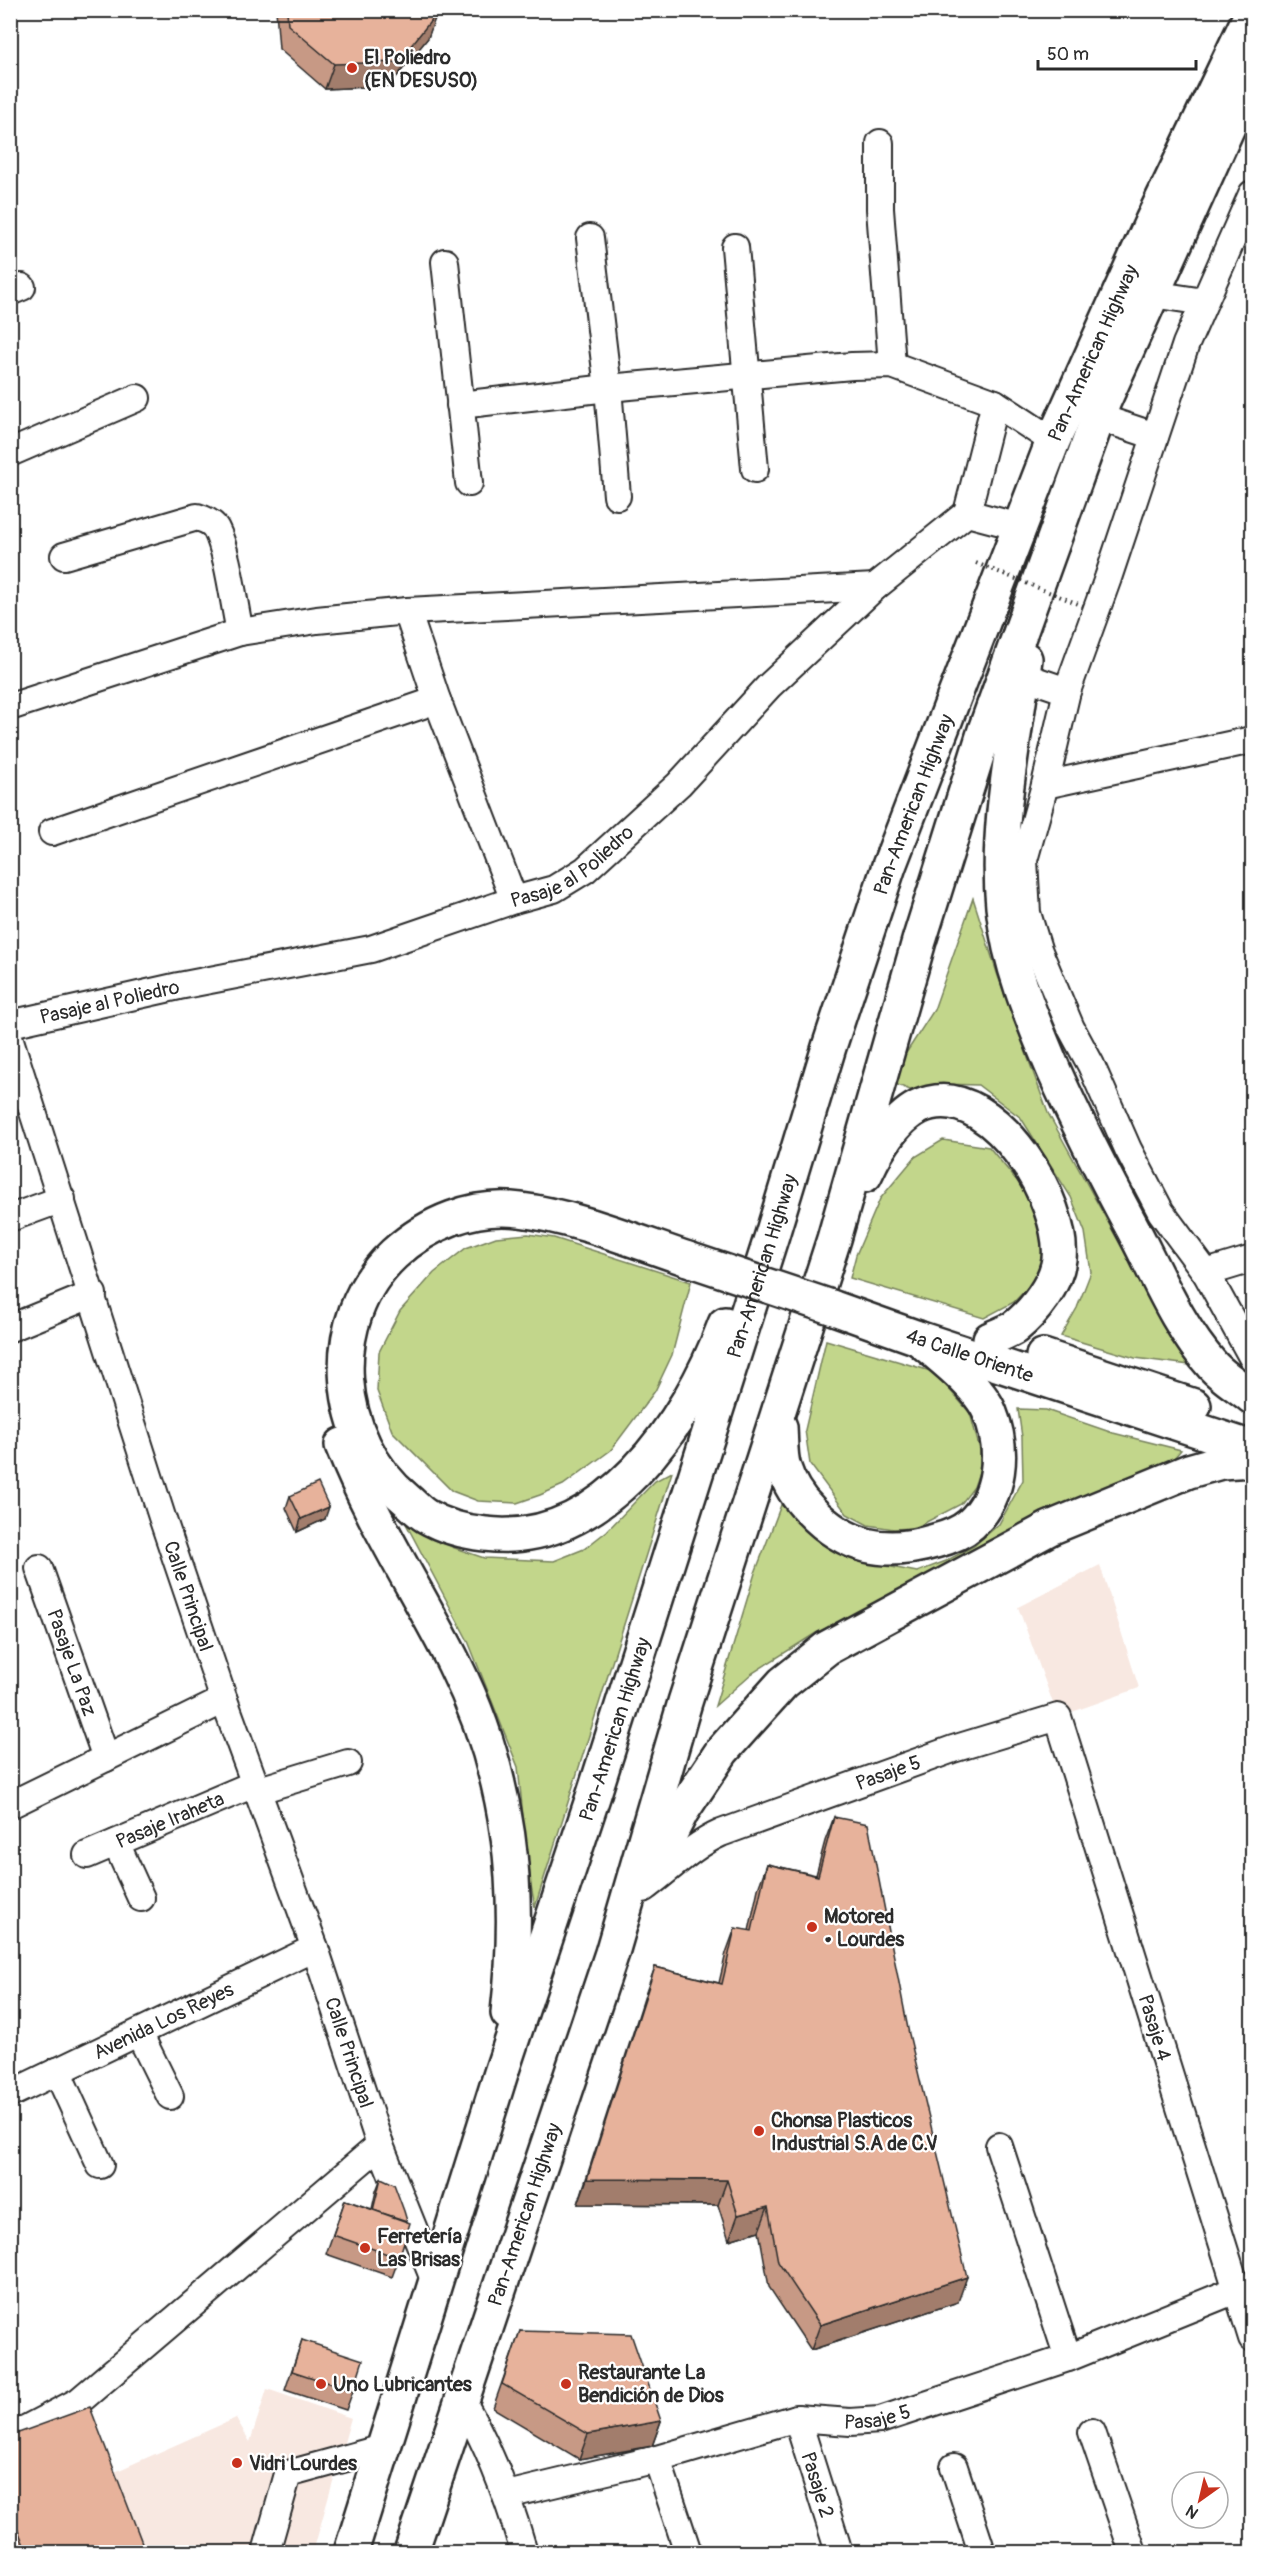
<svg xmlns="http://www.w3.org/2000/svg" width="1263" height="2563" font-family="Pangolin,sans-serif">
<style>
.built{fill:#f8e8e1}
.green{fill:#c2d68b;stroke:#76805b;stroke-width:1.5}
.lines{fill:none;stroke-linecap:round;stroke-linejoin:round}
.minor-casing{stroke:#2b2b2b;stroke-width:30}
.highway-casing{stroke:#2b2b2b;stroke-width:38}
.minor{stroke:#fff;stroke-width:26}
.highway{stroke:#fff;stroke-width:33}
.highway-bridge-casing{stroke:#2b2b2b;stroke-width:38;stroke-linecap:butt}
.path-bridge{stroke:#2b2b2b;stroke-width:4;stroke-dasharray:1.5 4.5;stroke-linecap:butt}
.highway-bridge{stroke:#fff;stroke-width:33}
.wall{fill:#c79985;stroke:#2b2b2b;stroke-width:1.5}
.shaded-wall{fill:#a27d6c;stroke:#2b2b2b;stroke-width:1.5}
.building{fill:#e7b29b;stroke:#2b2b2b;stroke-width:1.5}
.poi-dot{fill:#c8321e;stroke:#fff;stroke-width:2}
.labels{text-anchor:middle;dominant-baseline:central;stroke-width:4.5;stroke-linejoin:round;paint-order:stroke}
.poi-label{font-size:20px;font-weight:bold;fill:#2b2b2b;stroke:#fff;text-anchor:start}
.street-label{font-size:20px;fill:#2b2b2b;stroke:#fff}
</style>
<rect width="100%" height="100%" fill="#fff"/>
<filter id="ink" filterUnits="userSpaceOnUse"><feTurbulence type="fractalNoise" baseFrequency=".0167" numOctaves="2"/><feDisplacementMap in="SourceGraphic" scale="12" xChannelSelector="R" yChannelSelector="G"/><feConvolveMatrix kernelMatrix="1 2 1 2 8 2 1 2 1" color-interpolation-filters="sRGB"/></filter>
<g filter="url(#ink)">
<g class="built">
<polygon points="1100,1565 1139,1688 1058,1717 1018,1607"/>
<polygon points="267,2389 351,2418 313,2552 11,2552 108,2475 236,2418 250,2442"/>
</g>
<g class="green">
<polygon points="973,898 998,976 1048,1113 1159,1315 1190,1365 1135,1358 1061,1336 1077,1308 1091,1272 1085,1232 1071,1197 1021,1118 978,1085 942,1084 910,1090 888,1081 934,1010"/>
<polygon points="943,1140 989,1147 1037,1205 1045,1259 1036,1279 1014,1302 984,1318 850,1278 856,1255 880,1199 915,1157"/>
<polygon points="528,1234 554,1238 691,1282 672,1355 655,1391 611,1450 563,1485 540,1495 517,1503 478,1501 452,1491 392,1431 377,1391 379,1352 400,1311 434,1273 466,1248 496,1237"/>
<polygon points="826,1340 934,1372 970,1413 980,1450 980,1469 974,1487 961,1504 915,1528 894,1529 868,1525 847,1514 810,1464 805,1430"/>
<polygon points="1018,1409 1046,1410 1113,1433 1181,1450 1167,1466 816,1633 751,1674 715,1706 755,1573 781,1505 836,1547 876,1564 917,1572 946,1561 974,1546 999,1524 1023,1480 1022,1437"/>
<polygon points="672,1472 535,1907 529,1875 518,1767 468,1641 403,1518 452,1547 484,1558 554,1561 584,1549 607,1531 655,1481"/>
</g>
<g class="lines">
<g class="minor-casing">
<g id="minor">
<polyline points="880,143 880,209 892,365"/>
<polyline points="590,238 608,388 617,496"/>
<polyline points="735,247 755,469"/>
<polyline points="445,262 469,483"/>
<polyline points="10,292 22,287"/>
<polyline points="1152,294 1204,302"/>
<polyline points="460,405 608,388 852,366 892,365 995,403 1053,441"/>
<polyline points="1098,417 1155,436"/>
<polyline points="10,453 137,398"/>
<polyline points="967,513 995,403"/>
<path d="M64,556L197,517C204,519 212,522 216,529C228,552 234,605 240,632"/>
<polyline points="407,611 437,700 514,900"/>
<polyline points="1023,676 1067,691"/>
<polyline points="10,707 240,632 317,620 407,611 875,587"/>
<polyline points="1252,740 1045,785 1024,860 1027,913 1038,949 1071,1028 1091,1065 1128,1149 1161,1212 1206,1273 1252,1357"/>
<polyline points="1045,785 1067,691 1108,578 1186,344 1252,194"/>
<polyline points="52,832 437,700"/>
<path id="s1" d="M10,1024L179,986L371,949L514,900L554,889L585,870L679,784L769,686L875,587L967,513L1020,527"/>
<path id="s2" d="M10,1040L162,1517L224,1700L315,1948L380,2145L435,2282"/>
<polyline points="10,1218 62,1199"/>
<polyline points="1206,1273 1252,1259"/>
<polyline points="10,1328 93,1294"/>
<path id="s3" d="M39,1568L106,1758"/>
<polyline points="256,1791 348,1763"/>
<polyline points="10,1805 224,1700"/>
<polyline points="116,1843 141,1898"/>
<path id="s4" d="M87,1855L254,1784"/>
<path id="s5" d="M643,1889C669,1870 692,1846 721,1833L953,1749L1058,1717L1252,2338"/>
<polyline points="139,2033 170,2096"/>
<polyline points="57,2071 100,2165"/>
<path id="s6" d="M10,2094L315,1948"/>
<polyline points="999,2146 1068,2358"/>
<path d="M463,2402C491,2450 509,2500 524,2552"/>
<path id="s7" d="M797,2418L839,2552"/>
<polyline points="1092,2432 1133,2552"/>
<polyline points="10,2437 79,2401 380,2145"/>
<polyline points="657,2459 688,2552"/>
<polyline points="954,2467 982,2552"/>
<path id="s8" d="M507,2495L657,2459L797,2418L850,2422L880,2420L1068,2358L1236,2290"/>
<polyline points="266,2552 288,2474 383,2448"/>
</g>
</g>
<g class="highway-casing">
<g id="highway">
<path d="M1025,659C1015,740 995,825 1003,907C1009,965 1031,1017 1054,1071C1078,1125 1105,1177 1133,1229C1157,1275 1178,1327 1213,1366C1224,1378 1240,1387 1252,1397"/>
<path d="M865,1175C877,1149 899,1110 930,1103C996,1087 1065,1203 1059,1259C1056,1284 1034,1312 1015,1327C1008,1332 998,1335 990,1339"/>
<path d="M688,1259C637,1242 573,1216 520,1210C473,1204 428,1223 394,1254C323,1320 334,1440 407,1500C413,1505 419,1512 426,1516C443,1526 466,1532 485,1534C603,1549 689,1421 725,1324"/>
<path id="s9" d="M831,1307L918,1338L1252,1448"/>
<polyline points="1043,1356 1194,1406"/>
<path d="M780,1427C781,1440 780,1456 784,1468C789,1484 799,1499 810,1510C846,1548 885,1556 935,1541C947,1538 962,1532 971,1524C1001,1496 1005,1450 990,1413C980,1387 940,1356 918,1338"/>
<path d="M342,1445C372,1521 417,1590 454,1663C511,1777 522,1889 508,2013"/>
<polyline points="654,1865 682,1811 722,1751 783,1683 827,1648 1050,1528 1189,1471 1221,1462 1252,1460"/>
<path id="s10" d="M351,2552L501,2073L594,1794L772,1235L829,1047L889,866L1053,441L1152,221L1252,12"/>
<path id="s11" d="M411,2552L612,1953L685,1702L834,1239L919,941L985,730L1104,401L1252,74"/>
</g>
</g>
<use href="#minor" class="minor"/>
<use href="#highway" class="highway"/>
<g class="highway-bridge-casing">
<polyline id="highway-bridge" points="688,1259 831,1307"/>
</g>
<polyline class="path-bridge" points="976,563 1086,607"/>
<use href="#highway-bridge" class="highway-bridge"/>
</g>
<g class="wall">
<polygon points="276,10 437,10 428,38 389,86 325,89 279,49"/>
<polygon points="290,1496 325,1519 297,1532 286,1508"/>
<polygon points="834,1817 958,2302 811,2350 769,2287 759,2231 729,2240 718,2205 578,2204 646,1992 655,1967 719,1983 726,1953 735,1928 749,1931 758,1889 767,1864 816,1875 825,1841"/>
<polygon points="381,2178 399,2258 392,2277 326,2254 345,2200 372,2209 376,2191"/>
<polygon points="520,2331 661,2421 652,2446 579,2459 493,2408"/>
<polygon points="302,2340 353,2391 346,2410 285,2390"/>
<polygon points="10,2436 146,2553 10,2553"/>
</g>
<g class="shaded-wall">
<polygon points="437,13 428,38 389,86 325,89 334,64"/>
<polygon points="329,1507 325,1519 297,1532 301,1519"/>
<polygon points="587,2179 727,2180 718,2205 578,2204"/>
<polygon points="768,2207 759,2231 729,2240 738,2215"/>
<polygon points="967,2277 958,2302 811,2350 820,2325"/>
<polygon points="661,2421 652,2446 579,2459 588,2434"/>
</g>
<g class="building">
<polygon points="287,10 437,10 437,13 398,62 334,64 288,25"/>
<polygon points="318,1483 329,1507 301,1519 290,1496"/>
<polygon points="834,1817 868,1824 909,2034 967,2277 820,2325 778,2262 768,2207 738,2215 727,2180 587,2179 655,1967 722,1984 735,1928 752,1931 767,1864 818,1876"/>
<polygon points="381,2178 394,2184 404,2211 407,2221 373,2210"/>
<polygon points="345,2200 410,2223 399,2258 333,2235"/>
<polygon points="520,2331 631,2334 661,2421 588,2434 502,2384"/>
<polygon points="302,2340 363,2360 353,2391 292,2371"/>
<polygon points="90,2407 146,2553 27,2553 10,2509 10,2436"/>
</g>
</g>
<g class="poi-dot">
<circle cx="352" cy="68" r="6"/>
<circle cx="812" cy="1927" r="6"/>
<circle cx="759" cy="2131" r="6"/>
<circle cx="365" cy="2248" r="6"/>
<circle cx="321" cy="2384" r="6"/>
<circle cx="566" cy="2384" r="6"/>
<circle cx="237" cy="2463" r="6"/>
</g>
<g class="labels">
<g class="poi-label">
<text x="364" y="57">El Poliedro<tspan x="364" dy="23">(EN DESUSO)</tspan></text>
<text x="824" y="1916">Motored<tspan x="824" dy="23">• Lourdes</tspan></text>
<text x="771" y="2120">Chonsa Plasticos<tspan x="771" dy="23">Industrial S.A de C.V</tspan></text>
<text x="377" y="2236">Ferretería<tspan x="377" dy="23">Las Brisas</tspan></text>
<text x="578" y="2372">Restaurante La<tspan x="578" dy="23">Bendición de Dios</tspan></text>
<text x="333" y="2384">Uno Lubricantes</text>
<text x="249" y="2463">Vidri Lourdes</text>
</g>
<g class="street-label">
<text stroke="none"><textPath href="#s10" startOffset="2322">Pan-American Highway</textPath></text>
<text stroke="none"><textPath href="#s10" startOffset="1836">Pan-American Highway</textPath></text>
<text stroke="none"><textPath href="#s1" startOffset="588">Pasaje al Poliedro</textPath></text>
<text stroke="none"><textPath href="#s1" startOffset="102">Pasaje al Poliedro</textPath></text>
<text stroke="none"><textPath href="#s10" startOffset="1350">Pan-American Highway</textPath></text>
<text stroke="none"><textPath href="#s9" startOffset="147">4a Calle Oriente</textPath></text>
<text stroke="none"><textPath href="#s2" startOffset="584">Calle Principal</textPath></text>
<text stroke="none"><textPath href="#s3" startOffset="100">Pasaje La Paz</textPath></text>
<text stroke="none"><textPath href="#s10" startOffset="864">Pan-American Highway</textPath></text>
<text stroke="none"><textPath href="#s5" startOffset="274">Pasaje 5</textPath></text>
<text stroke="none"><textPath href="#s4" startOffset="90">Pasaje Iraheta</textPath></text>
<text stroke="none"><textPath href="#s6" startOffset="170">Avenida Los Reyes</textPath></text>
<text stroke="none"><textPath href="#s5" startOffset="778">Pasaje 4</textPath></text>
<text stroke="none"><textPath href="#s2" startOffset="1068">Calle Principal</textPath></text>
<text stroke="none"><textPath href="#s11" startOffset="356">Pan-American Highway</textPath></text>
<text stroke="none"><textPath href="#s8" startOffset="381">Pasaje 5</textPath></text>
<text stroke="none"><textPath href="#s7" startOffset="70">Pasaje 2</textPath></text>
</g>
</g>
<rect width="1263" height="2563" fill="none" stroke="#fff" stroke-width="36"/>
<rect x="18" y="18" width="1227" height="2527" fill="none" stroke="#2b2b2b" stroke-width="2" filter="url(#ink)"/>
<g transform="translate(1200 2500) rotate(214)"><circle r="28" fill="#ffffff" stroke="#aaaaaa" stroke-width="1.5"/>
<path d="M0-4.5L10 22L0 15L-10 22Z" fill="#c8321e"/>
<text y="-9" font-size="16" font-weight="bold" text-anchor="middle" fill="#2b2b2b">N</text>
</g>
<path d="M1038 60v9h158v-9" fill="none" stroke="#2b2b2b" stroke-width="3"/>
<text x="1047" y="60" font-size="18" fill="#2b2b2b" stroke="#ffffff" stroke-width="4.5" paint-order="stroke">50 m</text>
</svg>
